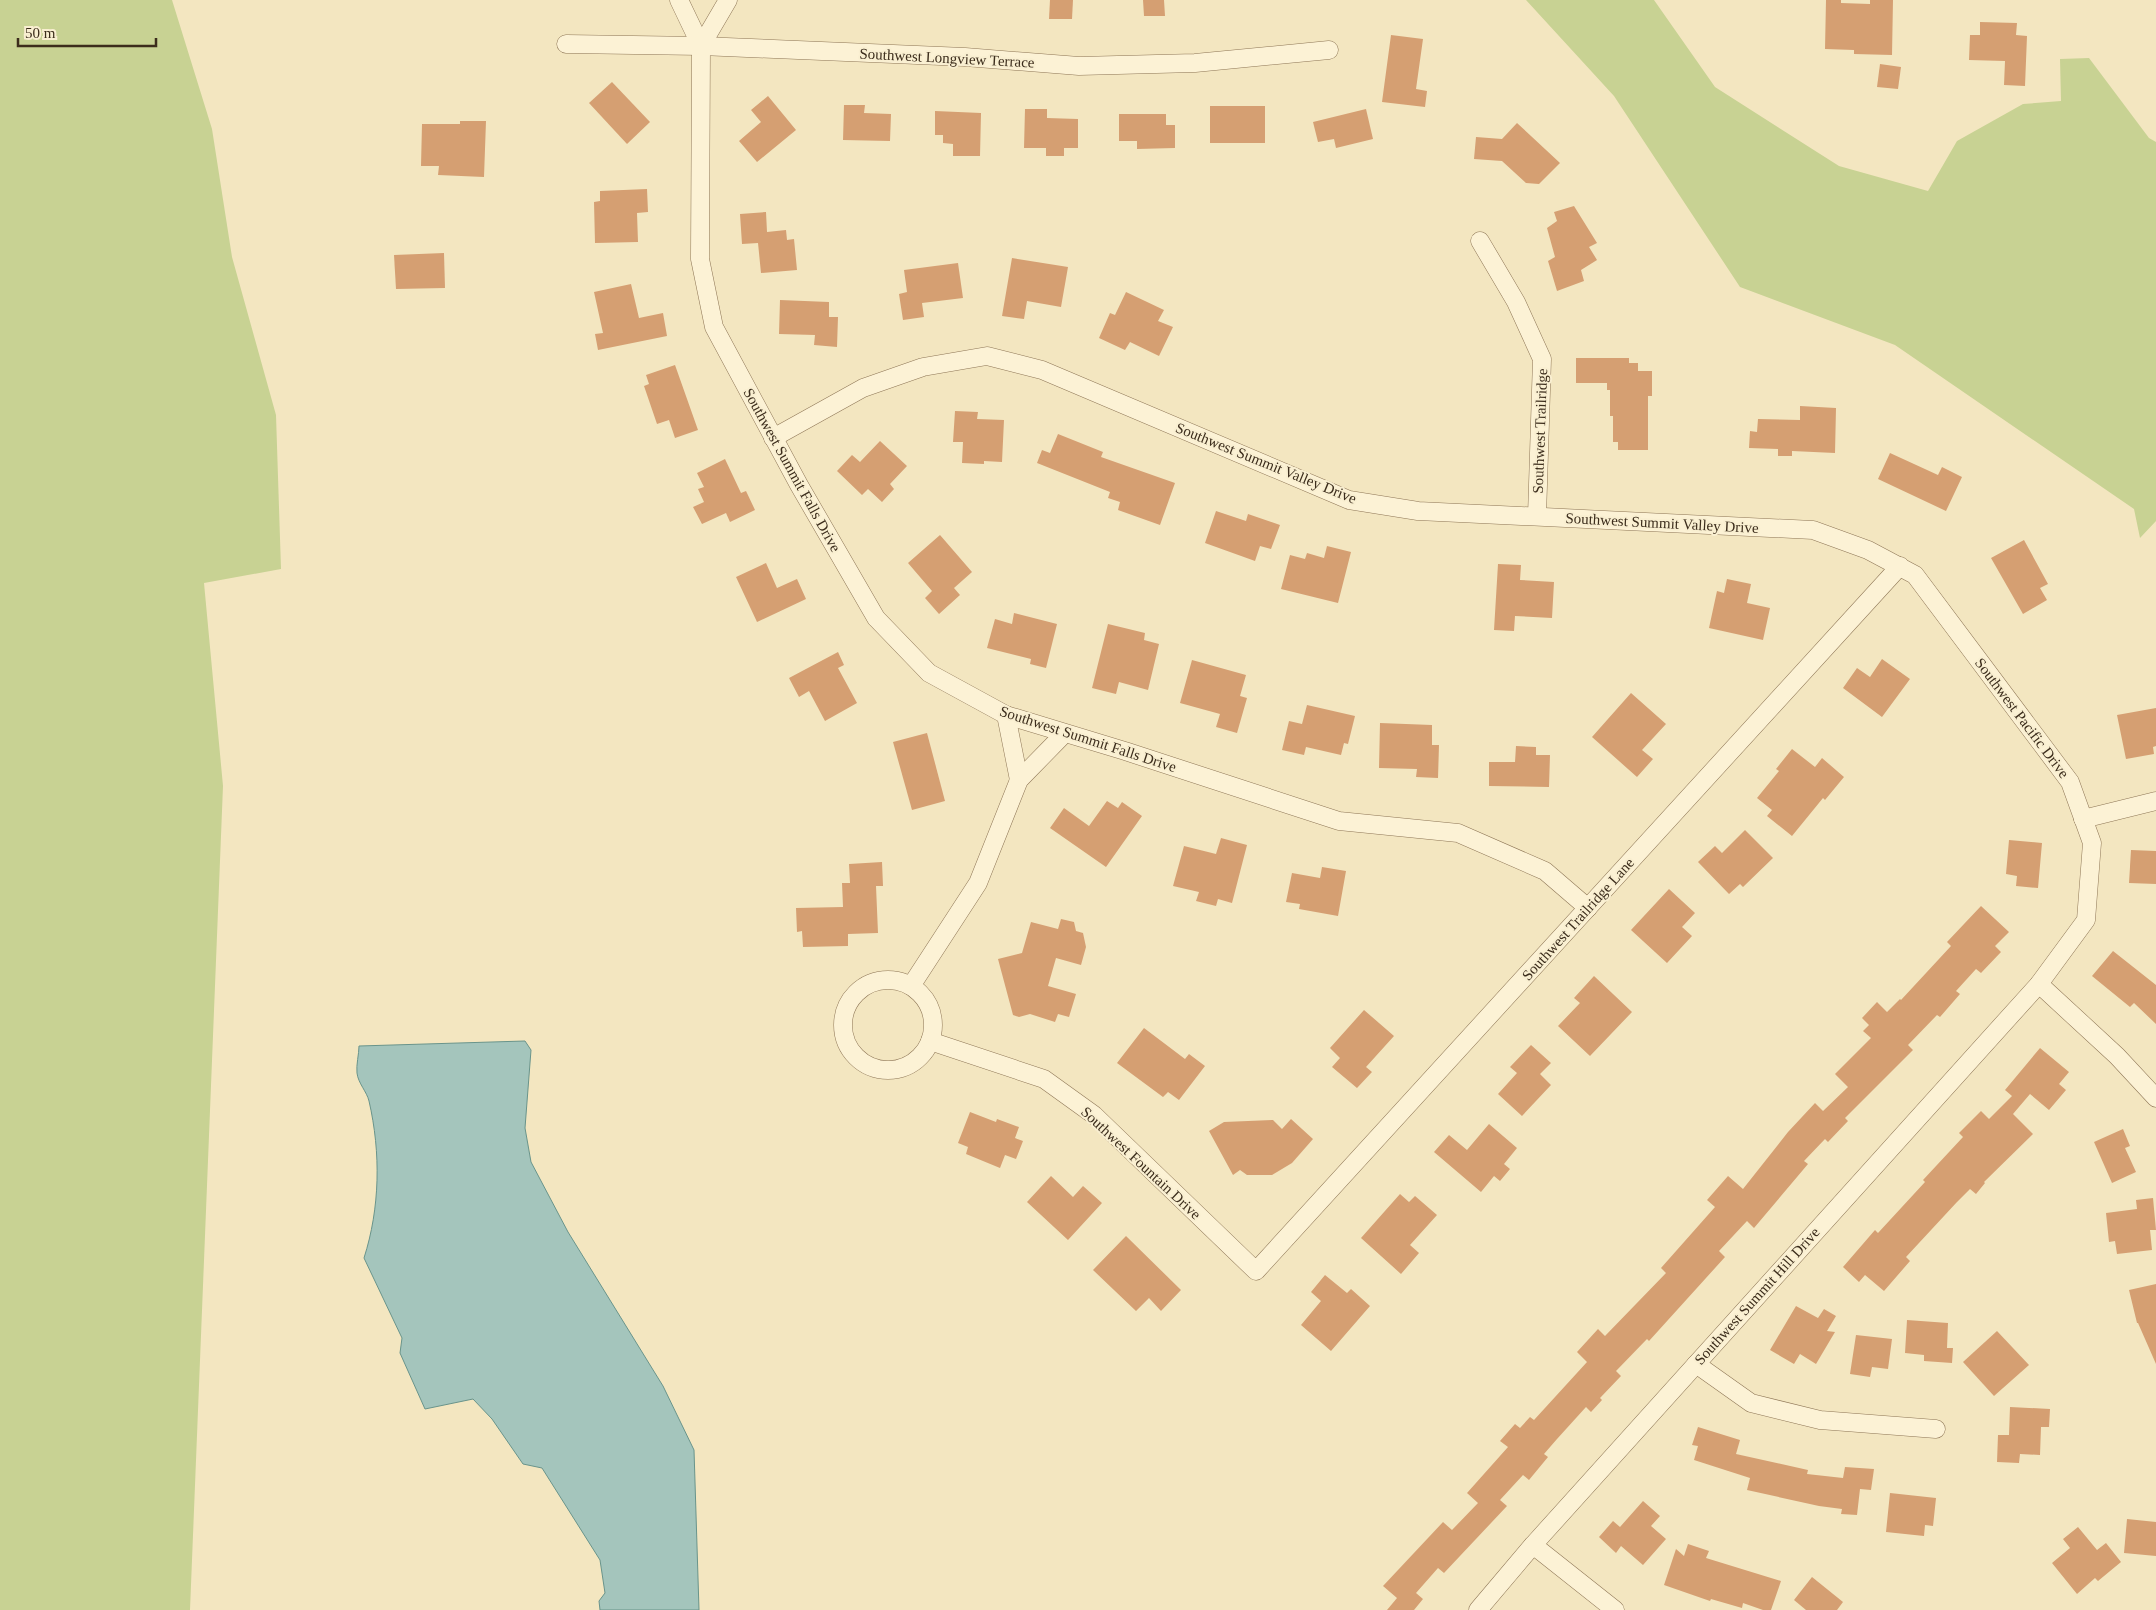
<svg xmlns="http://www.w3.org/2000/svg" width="2156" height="1610" font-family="Georgia,serif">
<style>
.green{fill:#c8d293}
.water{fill:#a4c5bc;stroke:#69948b}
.building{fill:#d59f72}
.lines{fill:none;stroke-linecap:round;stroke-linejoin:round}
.minor-casing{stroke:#8e7656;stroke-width:19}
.minor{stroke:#fcf2d5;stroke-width:18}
.labels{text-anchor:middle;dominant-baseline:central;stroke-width:4;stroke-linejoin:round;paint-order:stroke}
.street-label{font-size:15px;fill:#3c2d1c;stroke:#f9efd1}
</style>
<rect width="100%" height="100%" fill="#f3e6c0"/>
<g class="green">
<polygon points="0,0 172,0 212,129 232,257 276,415 281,569 204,583 223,786 190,1610 0,1610"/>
<polygon points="1526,0 1654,0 1715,87 1839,166 1928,191 1957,141 2023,104 2061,101 2060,59 2089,58 2149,138 2156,142 2156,521 2140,538 2134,509 1895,345 1740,287 1614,96"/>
</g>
<path class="water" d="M525,1041L531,1050L525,1128L531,1162L568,1232L663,1386L694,1450L699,1610H600L599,1601L605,1593L600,1560L542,1468L523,1464L492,1419L473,1399L425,1409L400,1353L402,1338L364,1258C380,1208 381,1153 369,1101C367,1092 358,1083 357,1073C356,1065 359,1054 359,1046Z"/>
<g class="building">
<polygon points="1050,0 1073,0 1072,19 1049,19"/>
<polygon points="1143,0 1164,0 1165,16 1144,16"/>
<polygon points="1826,0 1841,0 1841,3 1870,4 1870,0 1893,0 1892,55 1854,54 1854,50 1825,49"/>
<polygon points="1980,22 2017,23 2016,35 2027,36 2025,86 2004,85 2005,61 1969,60 1970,35 1980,35"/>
<polygon points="1391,35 1423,39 1416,89 1427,91 1425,107 1382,102"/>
<polygon points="1880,64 1901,67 1898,89 1877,87"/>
<polygon points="612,82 650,122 627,144 589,103"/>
<polygon points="768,96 796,130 757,162 739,141 761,122 751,110"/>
<polygon points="844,105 865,105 864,113 891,114 890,141 843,140"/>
<rect x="1210" y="106" width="55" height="37"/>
<polygon points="1025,109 1047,109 1047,118 1078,119 1078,148 1064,148 1064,156 1046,156 1046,148 1024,148"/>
<polygon points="1366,109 1373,139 1336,148 1334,139 1318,142 1313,122"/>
<polygon points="935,111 981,113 980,156 953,156 953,144 943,143 943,135 935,135"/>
<polygon points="1119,114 1166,114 1166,125 1175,125 1175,148 1137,149 1137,141 1119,141"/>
<polygon points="460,121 486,121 484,177 438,175 439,166 421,166 422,124 460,124"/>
<polygon points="1517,123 1560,163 1539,184 1526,183 1502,161 1474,159 1476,137 1502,139"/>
<polygon points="647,189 648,212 637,213 638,242 595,243 594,202 600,201 600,191"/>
<polygon points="1574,206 1597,243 1589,247 1597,260 1581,270 1584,281 1557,291 1548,261 1555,257 1547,228 1557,221 1554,212"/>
<polygon points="766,212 767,232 786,230 787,240 794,239 797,270 761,273 758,243 742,244 740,214"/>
<polygon points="444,253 445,288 396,289 394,255"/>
<polygon points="1012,258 1068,267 1061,307 1027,301 1024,319 1002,316"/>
<polygon points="958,263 963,298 922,303 924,317 903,320 899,294 907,292 904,270"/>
<polygon points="631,284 639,318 663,313 667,336 598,350 595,334 603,333 594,292"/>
<polygon points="1126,292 1164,310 1158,321 1173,327 1159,356 1130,342 1125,350 1099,338 1110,313 1115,315"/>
<polygon points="780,300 829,302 829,317 838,317 837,347 814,345 815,335 779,334"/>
<polygon points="1576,358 1629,358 1629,363 1638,363 1638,371 1652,371 1652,396 1648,396 1648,450 1618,450 1618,442 1613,442 1613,416 1610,416 1610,390 1607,390 1607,383 1576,383"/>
<polygon points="675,365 698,430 675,438 669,420 657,424 644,386 649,384 646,375"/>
<polygon points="1800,406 1836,408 1835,453 1792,451 1792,456 1778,456 1778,449 1749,448 1750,431 1757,432 1758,419 1800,420"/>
<polygon points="955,411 978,412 977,419 1004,420 1002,462 984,461 984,464 962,463 963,442 953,442"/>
<polygon points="1058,434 1103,452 1101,457 1175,483 1160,525 1118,510 1120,502 1108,498 1110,492 1037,463 1042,450 1050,453"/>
<polygon points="880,441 907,466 890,484 894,489 882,502 868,489 862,495 837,471 852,455 860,462"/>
<polygon points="1890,453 1938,475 1942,467 1962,477 1946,511 1878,479"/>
<polygon points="725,459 741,493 746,491 755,510 730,522 726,513 702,524 693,507 704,502 698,489 704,487 697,473"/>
<polygon points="1216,511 1246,521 1248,514 1280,525 1271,549 1260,546 1255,561 1205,543"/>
<polygon points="940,535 972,572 954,588 960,595 939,614 925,598 932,591 908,563"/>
<polygon points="2024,540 2048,584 2040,588 2047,600 2023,614 1991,558"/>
<polygon points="1327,546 1351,552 1338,603 1281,589 1290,555 1305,559 1307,553 1324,558"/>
<polygon points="766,563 777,588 797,579 806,599 757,622 736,577"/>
<polygon points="1498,564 1521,565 1520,580 1554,582 1552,618 1515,616 1514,631 1494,630"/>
<polygon points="1727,579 1751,584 1747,603 1770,608 1763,640 1709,628 1717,591 1724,593"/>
<polygon points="1014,613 1057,624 1046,668 1030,664 1031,659 987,648 995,619 1012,624"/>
<polygon points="1108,624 1145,633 1144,640 1159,644 1148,690 1119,682 1116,694 1092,688"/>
<polygon points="838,652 844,665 838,668 857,703 825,721 809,691 799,697 789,678"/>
<polygon points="1882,659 1910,679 1882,717 1843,688 1857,668 1870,677"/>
<polygon points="1192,660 1246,675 1240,696 1247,698 1237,733 1216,727 1220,714 1180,703"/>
<polygon points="1631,693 1666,724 1642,750 1653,759 1637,777 1592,737"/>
<polygon points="1307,705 1355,716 1348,744 1344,743 1341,755 1306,747 1304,755 1282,750 1289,721 1302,724"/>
<polygon points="2156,708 2156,746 2153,747 2154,754 2126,759 2117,715"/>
<polygon points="1380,723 1432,725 1432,745 1439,745 1438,778 1416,777 1417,769 1379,768"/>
<polygon points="927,733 945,801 912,810 893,742"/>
<polygon points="1516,746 1536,747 1536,755 1550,755 1549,787 1489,786 1489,762 1515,762"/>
<polygon points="1792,749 1815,767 1822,758 1844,777 1825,800 1823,798 1792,836 1767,816 1772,810 1757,798 1779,771 1776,769"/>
<polygon points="1107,801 1118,808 1122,802 1142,816 1106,867 1050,828 1064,808 1089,826"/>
<polygon points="1745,830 1773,858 1743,887 1740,884 1729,894 1698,862 1715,846 1722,853"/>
<polygon points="1221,838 1247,845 1232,903 1218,899 1216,906 1196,901 1199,892 1173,886 1184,846 1216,854"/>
<polygon points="2009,840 2042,843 2038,888 2016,886 2017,876 2006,874"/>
<polygon points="2131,850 2156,851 2156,884 2129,883"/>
<polygon points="882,862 883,886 876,886 878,933 848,934 848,946 803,947 802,931 797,932 796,908 843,907 842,883 850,883 849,864"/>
<polygon points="1322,867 1346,871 1338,916 1299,909 1300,904 1286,902 1292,873 1320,878"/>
<polygon points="1669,889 1695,913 1682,927 1692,936 1667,963 1631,930"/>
<polygon points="1981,906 2009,932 1995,946 2001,952 1981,973 1976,969 1956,991 1960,994 1940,1017 1937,1015 1908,1045 1913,1050 1845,1118 1848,1121 1828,1142 1825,1139 1804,1161 1808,1164 1754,1228 1747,1221 1719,1251 1725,1257 1649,1341 1647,1339 1616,1371 1621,1376 1600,1398 1602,1400 1591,1412 1586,1407 1557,1439 1544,1454 1548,1457 1529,1480 1523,1475 1500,1500 1507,1506 1444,1573 1438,1568 1416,1593 1423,1599 1414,1610 1387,1610 1397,1598 1383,1586 1443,1522 1452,1530 1478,1503 1467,1493 1508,1447 1500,1441 1515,1424 1520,1428 1530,1417 1534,1420 1587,1362 1577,1352 1598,1329 1605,1336 1666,1273 1661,1268 1715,1207 1707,1200 1728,1176 1743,1189 1788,1132 1815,1103 1823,1111 1848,1087 1835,1074 1871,1038 1863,1031 1869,1025 1862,1018 1877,1002 1887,1012 1900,999 1901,1000 1951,946 1947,942"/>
<polygon points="1061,919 1074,922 1076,931 1083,933 1086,947 1081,965 1056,958 1048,986 1076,994 1069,1017 1058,1014 1055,1022 1030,1014 1019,1017 1013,1015 998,959 1022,953 1031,922 1058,929"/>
<polygon points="2113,951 2156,985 2156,1024 2134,1003 2130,1007 2092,976"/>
<polygon points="1594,976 1632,1012 1590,1056 1558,1026 1580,1003 1574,998"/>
<polygon points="1364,1010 1394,1036 1366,1067 1372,1072 1357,1088 1332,1067 1340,1058 1330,1048"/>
<polygon points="1144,1028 1185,1059 1189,1054 1205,1066 1179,1100 1168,1092 1163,1097 1117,1063"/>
<polygon points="1531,1045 1551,1063 1540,1074 1551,1085 1522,1116 1498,1094 1517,1073 1510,1067"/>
<polygon points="2040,1048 2069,1072 2059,1084 2066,1090 2049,1110 2030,1094 2013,1114 2033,1134 1984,1182 1985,1183 1976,1194 1970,1189 1957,1202 1906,1257 1910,1261 1884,1291 1865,1275 1859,1282 1843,1267 1875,1230 1878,1233 1925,1182 1923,1180 1963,1137 1959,1133 1981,1111 1989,1119 2012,1096 2005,1090"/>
<polygon points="970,1112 996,1122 997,1119 1019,1127 1015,1138 1023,1141 1016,1159 1005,1155 1000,1168 966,1154 968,1147 958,1143"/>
<polygon points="1291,1119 1313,1139 1292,1163 1272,1175 1247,1175 1240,1170 1233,1175 1209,1131 1224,1122 1273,1120 1282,1129"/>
<polygon points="1489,1124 1517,1148 1504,1164 1510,1169 1500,1181 1494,1176 1481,1192 1434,1152 1449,1135 1467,1150"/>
<polygon points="2123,1129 2130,1146 2125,1148 2136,1172 2112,1183 2094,1142"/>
<polygon points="1051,1176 1073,1197 1083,1186 1102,1203 1068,1240 1027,1202"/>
<polygon points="1400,1194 1409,1202 1415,1196 1437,1215 1410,1245 1419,1253 1401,1274 1361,1238"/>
<polygon points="2153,1198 2156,1230 2150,1230 2152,1250 2117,1254 2115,1241 2109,1242 2106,1213 2137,1209 2136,1200"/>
<polygon points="1126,1236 1181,1290 1161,1311 1149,1298 1136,1311 1093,1270"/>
<polygon points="1325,1275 1347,1293 1351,1289 1370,1306 1331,1351 1301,1325 1321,1301 1311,1292"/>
<polygon points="2156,1284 2156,1364 2138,1323 2137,1323 2129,1290"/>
<polygon points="1796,1306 1818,1318 1824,1309 1836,1316 1827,1331 1835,1332 1816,1364 1800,1354 1794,1364 1770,1350"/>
<polygon points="1907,1320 1948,1323 1947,1348 1953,1348 1952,1363 1924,1361 1924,1355 1905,1353"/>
<polygon points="1997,1331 2029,1365 1994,1396 1963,1362"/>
<polygon points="1856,1335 1892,1339 1888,1369 1872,1367 1870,1377 1850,1374"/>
<polygon points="2010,1407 2050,1409 2049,1427 2041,1427 2040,1455 2020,1454 2019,1463 1997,1462 1998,1435 2009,1435"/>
<polygon points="1698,1427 1740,1440 1736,1454 1808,1470 1807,1474 1843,1478 1845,1467 1874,1469 1871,1490 1860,1489 1857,1515 1841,1514 1842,1509 1819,1506 1747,1490 1750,1478 1694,1460 1698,1446 1692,1445"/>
<polygon points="1890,1493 1936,1498 1933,1526 1925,1525 1924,1536 1886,1532"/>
<polygon points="1643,1501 1660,1516 1651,1526 1666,1539 1643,1565 1621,1546 1616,1553 1599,1537 1613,1521 1620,1527"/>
<polygon points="2127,1519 2156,1522 2156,1556 2124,1553"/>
<polygon points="2078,1527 2097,1550 2106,1543 2121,1562 2098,1581 2095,1578 2077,1594 2052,1563 2070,1548 2063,1539"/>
<polygon points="1688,1544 1709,1551 1706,1558 1781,1581 1771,1610 1763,1610 1743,1603 1742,1608 1711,1599 1710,1601 1664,1585 1676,1549 1684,1556"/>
<polygon points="1812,1577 1843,1602 1837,1610 1806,1610 1794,1600"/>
</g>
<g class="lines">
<g class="minor-casing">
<g id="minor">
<polyline points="679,0 701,46 700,259 714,327 799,485 876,618 929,673 1006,715 1125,751 1339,821 1458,833 1545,871 1588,908"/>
<polyline points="566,44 701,46 965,57 1079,66 1195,63 1329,50"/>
<polyline points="701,46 728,0"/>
<polyline points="1480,241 1516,302 1542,359 1537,516"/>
<polyline points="773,438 863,388 923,367 987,356 1042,370 1349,500 1418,511 1813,530 1868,550 1915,575 2070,782 2092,843 2086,920 2039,984 1533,1545 1478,1610"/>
<polyline points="1006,715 1019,780"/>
<polyline points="2083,819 2156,801"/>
<circle cx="888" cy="1025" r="45"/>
<polyline points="2039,984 2117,1056 2156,1098"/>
<polyline points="911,986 978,883 1019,780 1064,734"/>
<polyline points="930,1041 1044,1079 1094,1115 1256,1271 1900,566"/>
<polyline points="1696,1364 1751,1403 1820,1420 1936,1429"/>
<polyline points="1533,1545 1615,1610"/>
</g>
</g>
<use href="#minor" class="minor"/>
</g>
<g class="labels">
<g class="street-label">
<text transform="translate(947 58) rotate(3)">Southwest Longview Terrace</text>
<text transform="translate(1540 431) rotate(-88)">Southwest Trailridge</text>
<text transform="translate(1266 463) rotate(22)">Southwest Summit Valley Drive</text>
<text transform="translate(792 470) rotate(61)">Southwest Summit Falls Drive</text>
<text transform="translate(1662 523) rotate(3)">Southwest Summit Valley Drive</text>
<text transform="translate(2022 718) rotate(53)">Southwest Pacific Drive</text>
<text transform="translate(1088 739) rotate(18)">Southwest Summit Falls Drive</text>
<text transform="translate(1578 919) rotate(-48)">Southwest Trailridge Lane</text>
<text transform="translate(1141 1163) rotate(43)">Southwest Fountain Drive</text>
<text transform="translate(1757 1296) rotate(-48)">Southwest Summit Hill Drive</text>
</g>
</g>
<path d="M18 38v8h138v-8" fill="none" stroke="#3c2d1c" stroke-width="2.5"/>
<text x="25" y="38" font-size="15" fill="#3c2d1c" stroke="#f9efd1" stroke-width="4" paint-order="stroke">50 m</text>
</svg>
